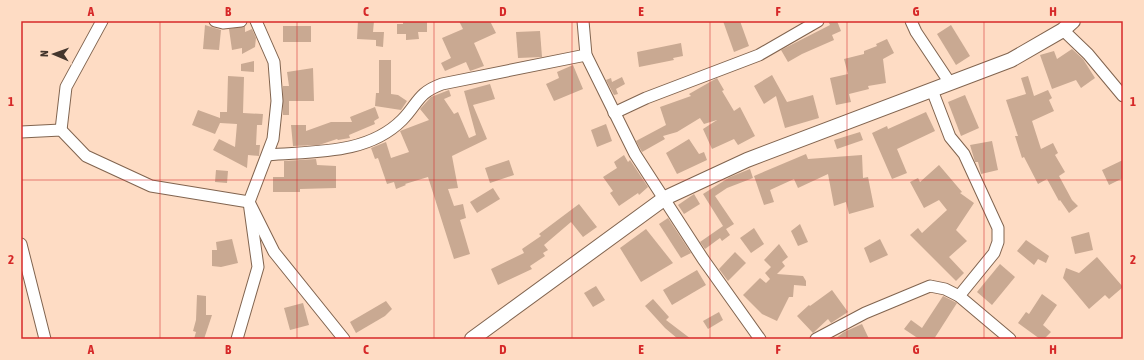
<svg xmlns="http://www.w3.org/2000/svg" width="1144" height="360" font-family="'Asap Condensed',sans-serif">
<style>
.building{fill:#c9a992}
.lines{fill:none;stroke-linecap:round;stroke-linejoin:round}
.minor-casing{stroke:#81644f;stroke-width:13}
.tertiary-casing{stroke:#81644f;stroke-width:16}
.minor{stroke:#fff;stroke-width:11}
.tertiary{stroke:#fff;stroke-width:14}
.grid{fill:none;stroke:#d62828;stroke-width:1;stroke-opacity:0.55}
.neatline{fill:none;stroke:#d62828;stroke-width:1.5}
.grid-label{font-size:13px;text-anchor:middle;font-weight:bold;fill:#d62828}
</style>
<rect width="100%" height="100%" fill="#fedcc4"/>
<g class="building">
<polygon points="358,21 374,21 373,32 384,32 383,47 376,46 376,40 357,39"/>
<polygon points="403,21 427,21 427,32 418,32 419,39 406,40 406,34 397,34 397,24 403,24"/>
<polygon points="459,21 490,21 496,33 474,43 484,66 470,71 466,62 445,71 441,63 451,58 442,38 463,29"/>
<polygon points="723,21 740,21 749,46 734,52"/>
<polygon points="828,21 837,21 841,31 832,35 834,40 802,54 788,62 781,50 830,25"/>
<polygon points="205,25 221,30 219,50 203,49"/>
<polygon points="951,25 970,56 956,65 937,34"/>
<polygon points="245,26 245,32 252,29 256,38 255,47 242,54 242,48 232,50 229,29"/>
<rect x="283" y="26" width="28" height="16"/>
<polygon points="540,31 542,57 518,58 516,32"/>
<polygon points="887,39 894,53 883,59 886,83 868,86 869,89 849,94 851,102 836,105 830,78 848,74 844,59 864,54 864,51 877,46 876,44"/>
<polygon points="681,43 683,56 673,58 674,60 639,67 637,52"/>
<polygon points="1072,49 1083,59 1095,78 1081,88 1076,80 1052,89 1040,55 1054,51 1057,59"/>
<polygon points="379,60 391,60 391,94 398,95 407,101 401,110 375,106 376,93 379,93"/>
<polygon points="254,61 254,72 241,71 241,64"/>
<polygon points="573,65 583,89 554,101 546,84 559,78 557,72"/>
<polygon points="313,68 314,101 289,101 289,115 283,115 283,86 289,86 287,72"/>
<polygon points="772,75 787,102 813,95 819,118 785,128 776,96 764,104 754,86"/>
<polygon points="228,76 244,77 243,113 263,114 262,125 257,125 256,145 260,145 259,156 248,155 247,168 213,150 219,139 235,147 237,124 220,123 215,134 192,125 198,110 220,118 220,112 227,112"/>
<polygon points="1028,76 1034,96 1048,90 1052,98 1049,100 1054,111 1032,121 1041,149 1053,143 1058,153 1055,155 1065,172 1059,176 1072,200 1078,206 1069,213 1060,200 1059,201 1047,179 1038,184 1024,157 1022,158 1015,136 1018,136 1006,100 1026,94 1021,78"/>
<polygon points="622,77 625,84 616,89 618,94 614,95 606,80 611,78 612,82"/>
<polygon points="717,78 724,90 722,91 734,111 740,107 755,136 738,145 734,139 712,149 703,129 717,120 704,124 700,118 677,132 663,136 665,139 642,152 636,141 666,125 660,107 691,96 689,94"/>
<polygon points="490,84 495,99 473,105 487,139 452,156 458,188 448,189 454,206 463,204 466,218 460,220 470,254 454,259 428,177 405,184 406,185 396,189 394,182 387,184 378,158 375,159 371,148 386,142 391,158 409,152 400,131 429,120 420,109 431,97 449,90 451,96 444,99 454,114 458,112 469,138 476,135 464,91"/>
<polygon points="965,95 979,128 961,136 948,102"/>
<polygon points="375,107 379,118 374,121 375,124 349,135 350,138 338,140 337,139 319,145 293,146 291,125 306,125 306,131 331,122 352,122 350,117"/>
<polygon points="926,112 935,131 897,149 907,173 892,179 872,133 887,126 888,129"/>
<polygon points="606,124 612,141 597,147 591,130"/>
<polygon points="860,132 863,140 837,149 834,140"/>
<polygon points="689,139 699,154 704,152 707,160 677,174 666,153"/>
<polygon points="992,141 998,170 981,174 978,162 975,162 970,145"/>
<polygon points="806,154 808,159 862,155 863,178 868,177 874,207 849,214 846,202 834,206 828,174 798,188 794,179 770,190 774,202 764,205 754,176"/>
<polygon points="624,155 628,162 630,160 648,187 639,195 638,193 619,206 610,193 613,191 603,177 617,168 614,162"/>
<polygon points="316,159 317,165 336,166 336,188 300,189 300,192 273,192 273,177 284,177 284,161"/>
<polygon points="509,160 514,175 490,183 485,168"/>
<polygon points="1123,160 1123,178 1109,185 1102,170"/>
<polygon points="939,165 962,192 960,193 974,203 956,230 967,241 949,257 964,273 956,281 910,235 918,228 922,233 947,210 939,200 924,208 910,182 918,178 920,182"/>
<polygon points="750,169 753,178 727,188 715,196 734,224 726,229 730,235 722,241 720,238 705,249 700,242 723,226 703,194 730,177"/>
<polygon points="216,170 228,171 227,183 215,182"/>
<polygon points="493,188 500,199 477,213 470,202"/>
<polygon points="694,194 700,204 684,214 678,205"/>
<polygon points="579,204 597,227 583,237 571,222 544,245 548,250 543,253 545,256 530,266 532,269 498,285 491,269 524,253 522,249 541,236 539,234"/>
<polygon points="668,218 691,253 681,258 659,224"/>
<polygon points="800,224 808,242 798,246 791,231"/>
<polygon points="754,228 764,244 751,253 740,238"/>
<polygon points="646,229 673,263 641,282 620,248"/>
<polygon points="1089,232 1093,250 1075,254 1071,237"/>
<polygon points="232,239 238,263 221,267 212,266 212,250 217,250 216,242"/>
<polygon points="880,239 888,255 870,263 864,248"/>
<polygon points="1026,240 1049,256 1046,263 1038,259 1034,265 1017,251"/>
<polygon points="779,244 788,257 782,262 785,266 777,274 803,276 806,281 806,286 794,285 793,297 789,297 777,321 762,314 743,295 760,278 766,283 770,279 765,273 771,267 764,260"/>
<polygon points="735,252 746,263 728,281 719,269"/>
<polygon points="1097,257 1123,287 1109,299 1105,295 1089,309 1063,278 1066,268 1079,273"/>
<polygon points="1000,264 1015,277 992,305 977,292"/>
<polygon points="697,270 706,285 672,305 663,290"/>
<polygon points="596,286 605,300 593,307 584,293"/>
<polygon points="832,290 848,312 831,323 828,319 813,333 797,316 809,305 810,306"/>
<polygon points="1042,294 1057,305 1043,325 1051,332 1044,339 1040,339 1018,323 1026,312 1029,314"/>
<polygon points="197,295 206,296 206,315 212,315 204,339 194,339 196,332 193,331 196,320"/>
<polygon points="943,296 957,303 934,339 919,339 904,329 911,320 922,328"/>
<polygon points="653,299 669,317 666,320 691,339 678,339 665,328 645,306"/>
<polygon points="386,301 392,309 385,316 356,333 350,322"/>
<polygon points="303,303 309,325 290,330 284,308"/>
<polygon points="719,312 723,320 708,329 703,321"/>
<polygon points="862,324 869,339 835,339 844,332"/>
</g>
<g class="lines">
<g class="minor-casing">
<g id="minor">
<polyline points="215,21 223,23 241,21"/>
<polyline points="583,21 586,55 635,154 703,259 760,339"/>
<polyline points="911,21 916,32 950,83"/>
<polyline points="1063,30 1088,54 1123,96"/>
<polyline points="932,90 950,137 964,154 998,228 998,242 994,253 959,296"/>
<polyline points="614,113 646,98 759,55 818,21"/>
<polyline points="61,130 66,87 102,21"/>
<polyline points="21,132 61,130 86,156 151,186 249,202 274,252 344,339"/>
<path d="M268,155C313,151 367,155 402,120C418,104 417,93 442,84L586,55"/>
<polyline points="21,244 45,339"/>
<polyline points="237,339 258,267 249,202 273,139 277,101 274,62 256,21"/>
<polyline points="816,339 865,313 930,286 945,289 959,296 1010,339"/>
</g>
</g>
<g class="tertiary-casing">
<polyline id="tertiary" points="472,339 665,198 747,160 1011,60 1063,30 1073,21"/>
</g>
<use href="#minor" class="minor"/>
<use href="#tertiary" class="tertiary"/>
</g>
<path class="grid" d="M160,21V339M297,21V339M434,21V339M572,21V339M710,21V339M847,21V339M984,21V339M21,180H1123"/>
<rect width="1144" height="360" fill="none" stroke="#fedcc4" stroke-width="44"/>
<g transform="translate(54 54) rotate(272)" stroke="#fedcc4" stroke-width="3" paint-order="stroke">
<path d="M0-3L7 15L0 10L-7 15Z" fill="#44362d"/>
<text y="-6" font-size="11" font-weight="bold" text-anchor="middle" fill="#44362d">N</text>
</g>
<rect x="22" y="22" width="1100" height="316" class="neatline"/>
<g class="grid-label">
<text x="91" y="16">A</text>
<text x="228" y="16">B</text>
<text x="366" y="16">C</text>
<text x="503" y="16">D</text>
<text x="641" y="16">E</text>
<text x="778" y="16">F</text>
<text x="916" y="16">G</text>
<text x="1053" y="16">H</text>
<text x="11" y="106">1</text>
<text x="1133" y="106">1</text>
<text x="11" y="264">2</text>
<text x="1133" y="264">2</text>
<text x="91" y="354">A</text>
<text x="228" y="354">B</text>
<text x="366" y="354">C</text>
<text x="503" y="354">D</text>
<text x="641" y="354">E</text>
<text x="778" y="354">F</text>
<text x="916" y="354">G</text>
<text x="1053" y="354">H</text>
</g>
</svg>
